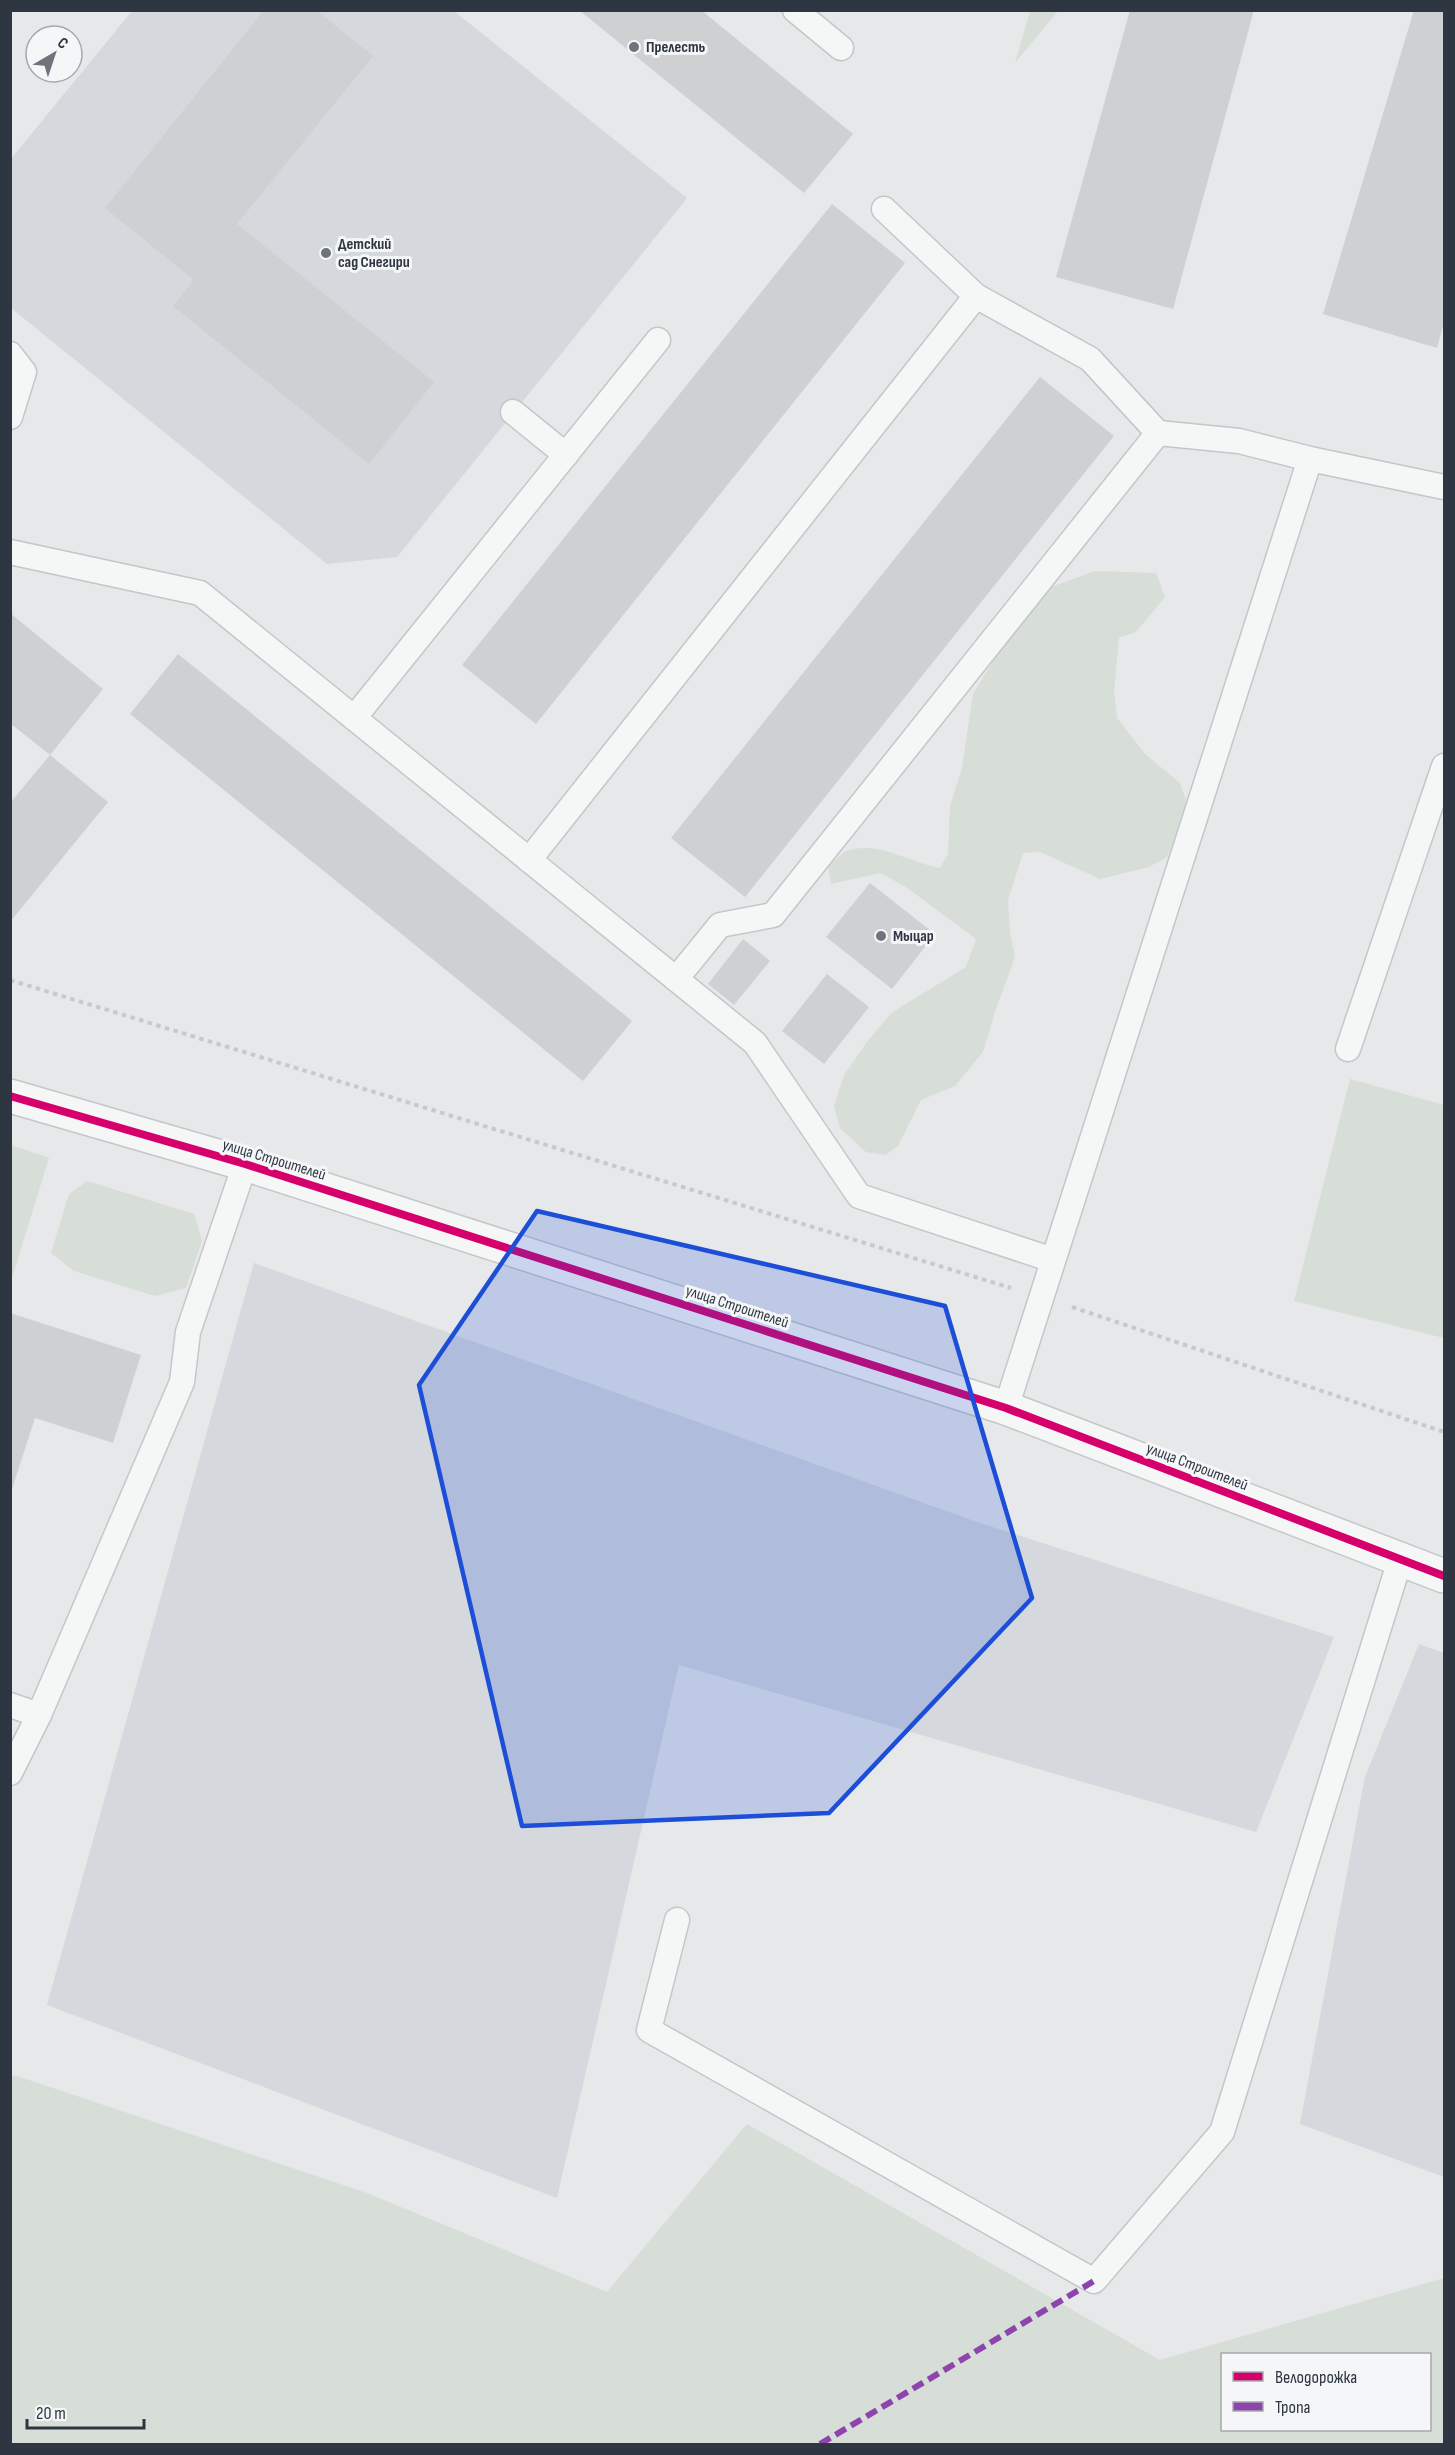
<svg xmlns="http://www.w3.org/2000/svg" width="1455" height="2455" font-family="'Sofia Sans Condensed',sans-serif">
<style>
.built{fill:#d5d8dc}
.green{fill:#d7ddd7;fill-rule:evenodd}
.building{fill:#ced0d2}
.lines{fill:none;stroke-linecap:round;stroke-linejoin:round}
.lane-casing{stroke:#c4c6c8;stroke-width:27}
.street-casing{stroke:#c4c6c8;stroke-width:36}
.path{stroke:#c7c9cc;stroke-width:4;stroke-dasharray:4.5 4.5;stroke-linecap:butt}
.lane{stroke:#f5f6f6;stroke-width:24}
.street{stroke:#f5f6f6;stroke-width:33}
.quiet{stroke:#8e44ad;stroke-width:6;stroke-dasharray:12 6;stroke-linecap:butt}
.cycleway-casing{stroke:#f4f6f8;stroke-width:11}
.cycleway{stroke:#d6006c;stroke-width:8}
.marked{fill:#1d4ed8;fill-opacity:0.2;stroke:#1d4ed8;stroke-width:4.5;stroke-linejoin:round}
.poi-dot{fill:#6e747c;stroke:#f4f6f8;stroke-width:2}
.labels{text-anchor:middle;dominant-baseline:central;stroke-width:6;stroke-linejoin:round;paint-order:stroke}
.poi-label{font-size:16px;font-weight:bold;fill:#2e3641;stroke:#f4f6f8;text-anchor:start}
.street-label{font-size:16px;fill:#2e3641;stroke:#f4f6f8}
</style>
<rect width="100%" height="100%" fill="#e6e8ea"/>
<g class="built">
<polygon points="132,11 454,11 687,198 397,557 327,564 11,308 10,160"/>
<polygon points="254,1263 980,1523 1334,1637 1256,1832 679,1665 557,2198 47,2005"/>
<polygon points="1419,1644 1444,1653 1444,2177 1300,2124 1365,1777"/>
</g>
<g class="green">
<polygon points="1030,11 1058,11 1015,63"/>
<path d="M1095,571L1156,573L1165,597L1136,632L1119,638L1114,691L1117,718L1146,755L1180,783L1189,809L1167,857L1149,867L1100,879L1040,852L1023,853L1008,900L1010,933L1015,957L996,1009L983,1052L955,1086L921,1100L898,1146L885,1155L866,1152L840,1128L834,1106L844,1075L867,1042L891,1013L966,967L976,939L906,887L880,873L831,884L828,866C834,862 840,854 847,851C878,840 910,863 940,868L948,854L950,806L962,768L973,694L1009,635L1051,587Z"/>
<polygon points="1350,1079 1444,1105 1444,1338 1294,1301"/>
<polygon points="11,1145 49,1158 11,1281 10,1145"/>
<polygon points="87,1181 194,1214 202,1241 186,1288 155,1296 74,1271 51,1253 69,1194"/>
<path d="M14,2075L367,2193L607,2292L747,2124L1160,2360L1444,2278V2444H11L10,2079ZM1430,2354V2430H1222V2354Z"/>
</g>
<g class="building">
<polygon points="264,10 316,10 373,56 237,224 434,382 369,464 173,306 194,280 105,208"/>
<polygon points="579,10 701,10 853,134 804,193"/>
<polygon points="1130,10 1254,10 1173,309 1056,277"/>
<polygon points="1414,10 1444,10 1444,322 1437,348 1323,314"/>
<polygon points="832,204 905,263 536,724 462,665"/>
<polygon points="1040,377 1114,436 745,897 671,838"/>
<polygon points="10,613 103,689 50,755 10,723"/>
<polygon points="178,654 632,1021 583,1081 130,714"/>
<polygon points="50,755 108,802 10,922 10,803"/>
<polygon points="870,883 935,934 892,989 826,937"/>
<polygon points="743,939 770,961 734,1005 708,984"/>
<polygon points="827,974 869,1007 824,1064 782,1031"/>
<polygon points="10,1313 141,1355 113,1443 35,1418 11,1492"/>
</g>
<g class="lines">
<g class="lane-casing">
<g id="lane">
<polyline points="795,10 841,48"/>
<polyline points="10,354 24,372 10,417"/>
<polyline points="513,412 566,455"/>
<polyline points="1158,433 1239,441 1310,459 1444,487"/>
<polyline points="10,552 200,593 676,979 720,925 773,915 1158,433 1090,359 976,296 884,209"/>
<polyline points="354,718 658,340"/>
<polyline points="529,860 976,296"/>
<polyline points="676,979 755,1043 859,1196 1053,1260"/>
<polyline points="1348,1049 1444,766"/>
<polyline points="1006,1408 1310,459"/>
<polyline points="10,1705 39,1715 182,1382 188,1332 245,1164"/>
<polyline points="10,1773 39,1715"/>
<polyline points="677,1920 649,2030 1094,2281 1222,2132 1400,1560"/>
</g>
</g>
<g class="street-casing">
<polyline id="street" points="10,1096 245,1164 1006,1408 1444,1576"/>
</g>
<g class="path">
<polyline points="10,980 1011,1288"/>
<polyline points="1072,1307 1444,1432"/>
</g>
<use href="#lane" class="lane"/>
<use href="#street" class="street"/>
<polyline class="quiet" points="820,2444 1094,2281"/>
<g class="cycleway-casing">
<polyline id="cycleway" points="10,1096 245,1164 1006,1408 1444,1576"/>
</g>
<use href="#cycleway" class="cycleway"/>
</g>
<path class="marked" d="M537,1211L945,1306L1032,1598L829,1813L522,1826L419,1385Z"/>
<g class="poi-dot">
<circle cx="634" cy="47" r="6"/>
<circle cx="326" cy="253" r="6"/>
<circle cx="881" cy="936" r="6"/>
</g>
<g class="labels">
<g class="poi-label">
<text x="646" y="47">Прелесть</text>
<text x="338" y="244">Детский<tspan x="338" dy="18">сад Снегири</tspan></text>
<text x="893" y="936">Мыцар</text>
</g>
<g class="street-label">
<text transform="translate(274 1160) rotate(17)">улица Строителей</text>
<text transform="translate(737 1307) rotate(18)">улица Строителей</text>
<text transform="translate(1197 1467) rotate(21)">улица Строителей</text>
</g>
</g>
<rect width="1455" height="2455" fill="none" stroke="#2e3641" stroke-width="24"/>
<rect x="1221" y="2353" width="210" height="78" fill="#f4f6f8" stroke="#a5a9af" stroke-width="1.5"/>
<rect x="1233" y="2372" width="30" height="9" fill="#d6006c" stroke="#a5a9af" stroke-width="1.5"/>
<text x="1275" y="2383" font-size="18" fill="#2e3641">Велодорожка</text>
<rect x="1233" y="2402" width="30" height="9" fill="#8e44ad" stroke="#a5a9af" stroke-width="1.5"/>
<text x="1275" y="2413" font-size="18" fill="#2e3641">Тропа</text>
<g transform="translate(54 54) rotate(39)"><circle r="28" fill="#f4f6f8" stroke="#a5a9af" stroke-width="1.5"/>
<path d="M0-4.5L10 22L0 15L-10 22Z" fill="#6e747c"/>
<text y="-9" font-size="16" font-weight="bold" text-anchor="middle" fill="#2e3641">С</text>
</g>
<path d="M27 2419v9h117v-9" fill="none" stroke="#2e3641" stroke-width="3"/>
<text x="36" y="2419" font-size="18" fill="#2e3641" stroke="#f4f6f8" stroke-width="4.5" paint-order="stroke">20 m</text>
</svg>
